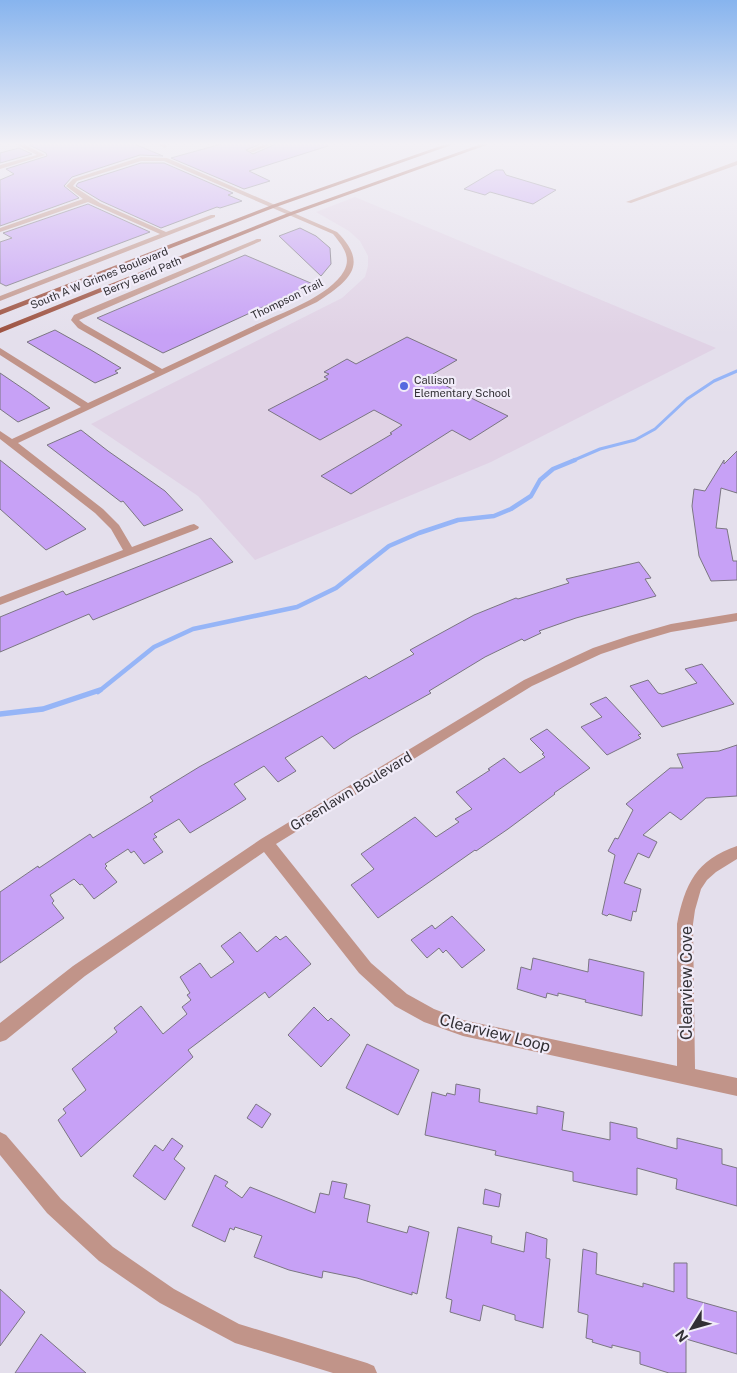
<svg xmlns="http://www.w3.org/2000/svg" width="737" height="1373" font-family="'Public Sans',sans-serif">
<style>
.education{fill:#e0d2e5}
.lines{fill:none;stroke-linecap:round;stroke-linejoin:round}
.stream-far2{stroke:#96b5f7;stroke-width:3}
.stream-far1{stroke:#96b5f7;stroke-width:4.5}
.stream{stroke:#96b5f7;stroke-width:5.5}
.building{fill:#c7a1f6;stroke:#7b7682}
.minor{fill:#c19489;fill-rule:evenodd}
.major{fill:#9d513f;fill-rule:evenodd}
.poi-dot{fill:#5569df;stroke:#f1ecf9;stroke-width:2}
.labels{text-anchor:middle;dominant-baseline:central;stroke-width:4.5;stroke-linejoin:round;paint-order:stroke}
.far-street-label{font-size:11px;fill:#323035;stroke:#f1ecf9}
.far-poi-label{font-size:11px;fill:#323035;stroke:#f1ecf9;text-anchor:start}
.street-label{font-size:14px;fill:#323035;stroke:#f1ecf9}
.near-street-label{font-size:16px;fill:#323035;stroke:#f1ecf9}
</style>
<rect width="100%" height="100%" fill="#e4dfec"/>
<polygon class="education" points="355,197 716,348 491,462 255,560 198,496 91,424 342,298 365,277 368,266 368,256 360,241 349,231 316,212"/>
<g class="lines">
<polyline class="stream-far2" points="572,461 600,449 635,440 655,429 687,399 714,381 737,371"/>
<polyline class="stream-far1" points="98,692 154,647 193,629 297,607 336,588 389,546 419,533 458,520 494,516 511,509 531,496 540,480 553,469 575,460"/>
<polyline class="stream" points="0,714 43,709 100,690"/>
</g>
<g class="building">
<polygon points="37,143 132,143 163,156 140,155 72,177 64,186 79,198 0,226 0,180 14,174 6,169 47,156 46,153 29,145"/>
<polygon points="225,143 263,143 246,150 253,154 278,143 327,143 328,146 249,171 270,181 244,189 171,158"/>
<polygon points="19,148 32,154 0,163 0,153"/>
<polygon points="141,163 164,163 233,193 228,195 242,201 220,208 217,207 161,228 101,201 76,186 78,183"/>
<polygon points="496,170 503,170 506,175 556,190 533,204 490,192 485,195 464,189"/>
<polygon points="88,204 150,232 6,286 0,283 0,242 12,238 3,233"/>
<polygon points="300,228 316,236 330,248 331,264 321,276 279,236"/>
<polygon points="245,255 313,284 163,353 97,318"/>
<polygon points="55,330 91,350 121,368 115,371 118,373 95,383 27,342"/>
<polygon points="407,337 457,360 428,377 508,416 470,440 452,430 351,494 321,476 392,434 390,433 402,425 374,410 320,440 268,410 328,379 324,377 329,374 324,372 347,359 356,364"/>
<polygon points="0,373 31,394 50,408 18,422 0,409"/>
<polygon points="81,430 108,451 165,491 183,510 144,526 123,501 121,502 47,445"/>
<polygon points="737,451 737,493 721,488 716,528 727,529 733,561 737,561 737,580 711,581 699,556 692,506 694,489 705,491 724,460 724,464"/>
<polygon points="0,460 63,510 86,529 46,550 0,509"/>
<polygon points="211,538 233,562 93,620 89,614 0,652 0,617 63,591 66,595"/>
<polygon points="639,562 651,578 645,579 656,596 576,618 539,631 541,633 524,641 522,639 485,657 429,691 431,693 352,737 334,749 322,736 285,758 296,771 278,782 264,766 234,784 246,799 230,809 190,833 179,819 154,834 157,837 153,839 163,852 144,864 134,851 131,853 128,849 105,864 107,866 105,868 117,882 94,899 82,884 80,885 74,879 50,895 54,901 52,903 64,918 0,963 0,892 38,866 39,868 90,834 93,838 153,801 150,797 199,767 366,676 369,679 414,654 410,650 474,615 516,598 518,599 569,583 566,579"/>
<polygon points="702,664 734,704 662,727 630,686 648,680 658,693 662,694 697,683 685,669"/>
<polygon points="606,697 641,734 638,735 641,738 607,755 581,727 602,717 590,704"/>
<polygon points="547,729 590,768 554,793 555,794 508,829 476,851 475,850 378,918 351,885 374,869 361,854 415,817 436,837 459,822 455,819 472,809 456,792 490,770 488,769 504,758 520,773 545,757 542,754 544,753 530,739"/>
<polygon points="737,745 737,796 706,798 681,820 670,812 643,835 657,842 649,858 638,853 624,883 641,889 636,912 633,911 631,921 609,914 607,916 602,914 615,855 608,851 615,838 618,839 633,810 626,804 670,768 683,768 677,754 719,751"/>
<polygon points="452,916 485,950 462,968 446,950 443,953 439,948 427,958 411,940 432,925 435,929"/>
<polygon points="240,932 257,952 276,936 280,940 286,936 311,964 269,998 265,992 188,1050 193,1057 81,1157 58,1120 66,1113 63,1109 86,1090 72,1069 117,1032 114,1028 141,1006 163,1034 187,1014 182,1007 191,1000 187,995 190,993 180,977 200,963 211,978 234,962 221,946"/>
<polygon points="533,958 588,972 589,959 644,972 642,1016 585,1002 586,1000 558,993 558,996 547,993 546,998 517,989 521,967 531,970"/>
<polygon points="314,1007 328,1021 331,1018 350,1035 321,1067 288,1035"/>
<polygon points="367,1044 419,1070 398,1115 346,1088"/>
<polygon points="456,1084 480,1089 479,1102 537,1114 537,1106 564,1112 562,1130 610,1140 610,1122 637,1128 637,1138 677,1149 677,1138 722,1149 722,1164 737,1168 737,1206 676,1189 677,1179 637,1168 637,1195 573,1181 573,1172 495,1155 496,1151 425,1135 432,1092 446,1096 447,1093 455,1095"/>
<polygon points="256,1104 271,1114 262,1128 247,1118"/>
<polygon points="172,1138 183,1146 174,1159 185,1168 165,1200 133,1176 155,1145 163,1151"/>
<polygon points="215,1175 228,1182 225,1186 242,1198 250,1187 315,1213 320,1193 329,1195 332,1181 347,1184 344,1198 370,1205 367,1222 407,1233 409,1226 429,1232 417,1294 412,1292 412,1295 357,1278 323,1271 322,1278 289,1270 254,1257 262,1236 235,1227 234,1230 230,1228 225,1242 192,1226"/>
<polygon points="485,1189 501,1194 499,1207 483,1204"/>
<polygon points="458,1227 492,1236 491,1243 524,1252 526,1232 547,1239 546,1258 550,1259 543,1328 515,1320 515,1315 483,1305 480,1321 450,1312 452,1300 446,1298"/>
<polygon points="583,1249 597,1253 596,1274 643,1287 643,1283 674,1292 674,1263 687,1263 687,1298 737,1312 737,1354 686,1339 686,1373 669,1373 640,1364 640,1352 612,1345 612,1348 592,1342 593,1340 586,1338 588,1315 578,1312"/>
<polygon points="0,1289 25,1312 0,1346"/>
<polygon points="41,1334 86,1373 15,1373"/>
</g>
<g class="lines">
<g class="minor">
<polygon points="14,143 21,143 45,155 0,169 0,165 37,155"/>
<polygon points="154,143 162,143 168,146 165,148"/>
<polygon points="268,143 276,143 253,152 248,151"/>
<path d="M141,157L167,158L337,232C370,265 349,281 317,302L18,443L103,509L119,525L132,547L190,525L194,524L199,527L198,529L0,605V597L123,550L111,529L95,513L0,439V431L12,439L81,407L0,355V348L88,403L155,372L78,328L71,320L74,315L257,239H261V241L79,320L84,324L162,369C191,355 220,342 249,328C275,315 329,298 344,271C352,257 342,245 333,234L164,161H141L77,181L73,186L100,203L166,232L211,215H215V217L0,301V296L160,234L88,202L0,232V228L83,199L66,186L73,179Z"/>
<polygon points="737,161 737,165 631,203 626,202"/>
<path d="M737,613V621L671,632L637,642L601,654L532,686L276,844L371,963L407,994L434,1009L463,1020L677,1066V924C685,884 696,860 737,846V859L716,872L707,880L701,889L695,910L693,924L695,1069L737,1078V1096L463,1036L424,1022L395,1006L359,973L264,852L85,976L6,1040L0,1042V1023L73,966L261,839L524,680L593,648L629,636L671,624Z"/>
<polygon points="0,1132 6,1135 61,1199 113,1247 174,1289 239,1324 367,1363 374,1366 377,1373 333,1373 235,1343 160,1303 99,1261 47,1213 0,1155"/>
</g>
<g class="major">
<polygon points="449,143 457,143 276,207 0,315 0,310 272,205"/>
<polygon points="484,143 492,143 292,215 0,333 0,328 288,213"/>
</g>
</g>
<linearGradient id="sky" x2="0" y2="1"><stop stop-color="#87b4ee"/><stop offset="0.43" stop-color="#f3f1f6"/><stop offset="1" stop-color="#f3f1f6" stop-opacity="0"/></linearGradient>
<rect width="737" height="335" fill="url(#sky)"/>
<circle class="poi-dot" cx="404" cy="386" r="5"/>
<g class="labels">
<g class="far-street-label">
<text transform="translate(142 276) rotate(-23)">Berry Bend Path</text>
<text transform="translate(99 278) rotate(-22)">South A W Grimes Boulevard</text>
<text transform="translate(287 299) rotate(-26)">Thompson Trail</text>
</g>
<g class="far-poi-label">
<text x="414" y="380">Callison<tspan x="414" dy="13">Elementary School</tspan></text>
</g>
<g class="street-label">
<text transform="translate(351 791) rotate(-31)">Greenlawn Boulevard</text>
</g>
<g class="near-street-label">
<text transform="translate(686 983) rotate(-90)">Clearview Cove</text>
<text transform="translate(495 1033) rotate(14)">Clearview Loop</text>
</g>
</g>
<g transform="translate(692 1328) rotate(233)" stroke="#f1ecf9" stroke-width="4" paint-order="stroke">
<path d="M0-4L9 19L0 12L-9 19Z" fill="#323035"/>
<text y="-8" font-size="14" font-weight="bold" text-anchor="middle" fill="#323035">N</text>
</g>
</svg>
